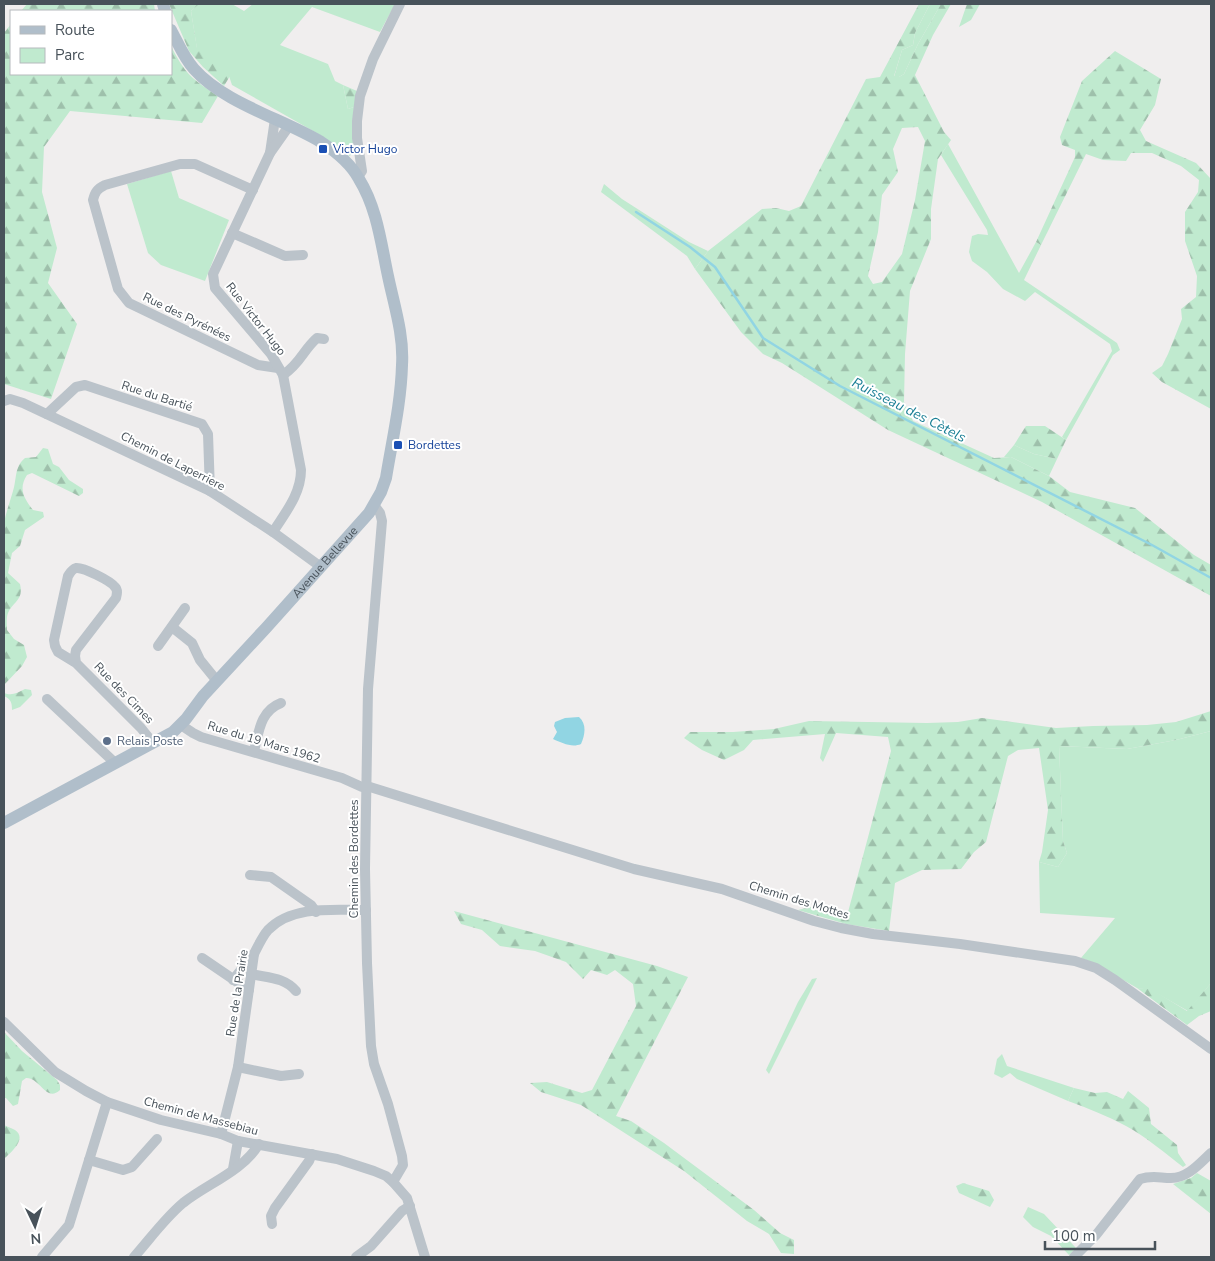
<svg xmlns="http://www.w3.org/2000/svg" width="1215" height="1261" font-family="'Nunito Sans',sans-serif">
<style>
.green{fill:#c0eacf}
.forest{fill:url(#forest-firs);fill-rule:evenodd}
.water{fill:#91d5e3}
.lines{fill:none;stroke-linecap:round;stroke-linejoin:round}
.stream{stroke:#91d5e3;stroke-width:2.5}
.minor{stroke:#bbc3ca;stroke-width:10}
.major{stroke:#b0beca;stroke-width:12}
.transit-dot{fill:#1a4fb4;stroke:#fff;stroke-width:2}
.service-dot{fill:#5c6f8a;stroke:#fff;stroke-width:2}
.labels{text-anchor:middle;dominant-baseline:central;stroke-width:4;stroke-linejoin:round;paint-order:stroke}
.transit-label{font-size:12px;fill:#164399;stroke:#fff;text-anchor:start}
.street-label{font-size:12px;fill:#48525a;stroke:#fff}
.service-label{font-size:12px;fill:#4e5e75;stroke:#fff;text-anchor:start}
.water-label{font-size:14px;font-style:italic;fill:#197e94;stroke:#fff}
</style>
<defs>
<pattern id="forest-firs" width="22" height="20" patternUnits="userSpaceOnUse" patternTransform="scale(1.25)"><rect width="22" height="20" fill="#c0eacf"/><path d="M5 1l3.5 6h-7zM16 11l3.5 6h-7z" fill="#9ec0ab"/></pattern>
</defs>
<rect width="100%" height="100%" fill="#f0eeee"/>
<g class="green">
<polygon points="198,4 232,4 244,11 253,4 395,4 380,32 312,7 280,45 328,64 335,81 343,85 348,109 354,107 353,151 350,156 343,153 322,136 232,85 229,76 197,49 191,11"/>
<polygon points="930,4 941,4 918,44 904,74 899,77 894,77 902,50 913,45 915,33"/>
<polygon points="948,144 1019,273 1036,242 1041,245 1024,280 1117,343 1120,350 1113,355 1066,440 1062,437 1112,351 1110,344 1035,292 1025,301 1003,289 987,272 972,261 969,252 972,236 978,234 988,235 987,230 941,155"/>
<polygon points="171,171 179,198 229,220 205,281 161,265 148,253 127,184"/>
<polygon points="604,184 622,199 689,242 708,251 695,269 687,256 601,192"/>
<polygon points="1014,445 1034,454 1057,459 1049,476 1011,457 1004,457"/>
<polygon points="1211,731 1211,983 1188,1011 1151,990 1137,988 1094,963 1081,958 1115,918 1040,913 1039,862 1058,867 1067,853 1063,841 1059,746 1127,749 1176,740"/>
<polygon points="817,978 769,1074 766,1070 798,1002 812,979"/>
<polygon points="1002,1054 1007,1066 1074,1088 1068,1101 1017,1079 1010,1073 1002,1078 994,1074 997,1059"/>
<polygon points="1028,1207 1044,1214 1076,1248 1069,1255 1051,1236 1033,1227 1023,1217"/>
</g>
<g class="forest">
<polygon points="27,4 154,4 155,11 21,11"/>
<polygon points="169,4 199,4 191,11 197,48 230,76 224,86 203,67 189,51"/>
<path d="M919,4H930L915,33L913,45L902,50L894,76L899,77L904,74L918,44L941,4H951L933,35L915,75L944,132L951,140L938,159L931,209V239L910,291L905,354L904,402L913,421L994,458L1011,457L1049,476L1070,492L1135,508L1194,555L1211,565V596L1042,502L888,430L782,363L763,354L741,332L695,269L708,251L762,209L776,208L789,211L801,206L866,79L880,77ZM918,127L925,141L915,200L902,254L882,282L873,284L868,276L878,232L882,195L898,172L893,149L902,128Z"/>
<polygon points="967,4 980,4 971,20 959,27"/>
<path d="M11,24V74H171V46C185,74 192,79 218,96L202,123L70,111L44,147L42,192L57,248L48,283L77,324L51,399L4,384V33Z"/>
<polygon points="1115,51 1161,79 1155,105 1140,130 1146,141 1196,163 1211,179 1211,222 1210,232 1211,242 1211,409 1162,382 1152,373 1162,366 1168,354 1182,319 1181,309 1196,297 1197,276 1185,241 1185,212 1198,192 1199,180 1181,166 1152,153 1131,153 1126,161 1103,160 1086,154 1041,245 1036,242 1075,157 1075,150 1062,145 1060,137 1082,81"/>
<polygon points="343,85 357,91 354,107 348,109"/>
<polygon points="1026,426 1045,426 1066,440 1057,459 1034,454 1014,445"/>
<path d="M43,448L48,449L53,464L59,467L69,480L83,489V493L79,496L32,473L27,475C18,489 24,498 33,510L43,512L44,517L25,530L20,546L12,553L8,573L20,584C24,601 13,601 8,613C6,618 7,626 7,630L14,639L24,645L27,657L22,666L4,685V523C6,512 10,502 13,491C17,479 14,467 25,458L36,457Z"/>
<path d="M25,689L31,690L32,695L20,707L12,710C12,703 11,699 4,696V693C12,696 17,693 25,689Z"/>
<polygon points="1211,711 1211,731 1176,740 1127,749 1059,746 1063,841 1067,853 1058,867 1039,862 1042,852 1048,810 1039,748 1018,750 1008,756 986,842 974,852 961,869 922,870 895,883 889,931 846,924 798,910 810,907 847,916 891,751 888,737 836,733 823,762 820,758 825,734 753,740 744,750 724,760 702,750 684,738 690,732 733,732 774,729 809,721 927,723 958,722 982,718 1056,728 1093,726 1147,725 1176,722"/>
<polygon points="454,911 657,966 688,977 616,1116 631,1121 664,1143 754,1210 780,1233 794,1240 794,1254 781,1253 769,1234 747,1221 684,1171 581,1105 541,1092 530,1083 547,1082 582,1093 592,1090 636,1006 633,984 615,970 607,975 591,970 583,979 566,962 535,951 500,946 482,930 461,924"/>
<polygon points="1211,983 1211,1011 1199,1016 1187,1025 1137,988 1151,989 1187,1011"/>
<path d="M4,1032L22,1051L57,1080L60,1085V1090C46,1103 40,1077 26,1078L22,1081L18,1104L13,1106L6,1098H4Z"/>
<path d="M1074,1088L1095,1093L1107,1092L1123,1099L1128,1091L1149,1108L1151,1124L1177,1145L1178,1153L1186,1165L1183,1167C1165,1153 1146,1137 1126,1126C1107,1116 1088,1108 1068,1101Z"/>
<path d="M4,1125C7,1127 12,1128 15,1130C28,1139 10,1153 4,1159Z"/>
<polygon points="1197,1173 1211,1181 1211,1214 1173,1184 1191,1178"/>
<polygon points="963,1183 989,1191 994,1200 990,1207 959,1193 956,1186"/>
</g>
<path class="water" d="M579,717C587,724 585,735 581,744C572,748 562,743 553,739L557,732L554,726L555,722L565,718Z"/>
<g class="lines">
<polyline class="stream" points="636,212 690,247 715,267 763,338 840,386 1152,545 1211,578"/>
<g class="minor">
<polyline points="270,153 275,119"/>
<polyline points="358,177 362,171 357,138 357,121 360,96 373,59 400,4"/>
<path d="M253,190L195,164H180L105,185C97,189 95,192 93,200L118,289L129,303L258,365L278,368"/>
<polyline points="232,233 285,256 303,255"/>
<path d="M283,375C301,363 303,350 317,338L324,339"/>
<polyline points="4,401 10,399 23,403 210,491 273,532 321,567"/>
<polyline points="47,414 76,387 85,385 202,424 208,434 210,491"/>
<polyline points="374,505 380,513 382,521 368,689 365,869 367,963 371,1046 374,1064 388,1104 402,1156 403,1165 393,1182"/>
<path d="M273,532C285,513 301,494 301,470L283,375L271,354L215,288L213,274L270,153L289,126"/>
<polyline points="172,627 192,643 200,660 217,681"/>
<polyline points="158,646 185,608"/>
<path d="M76,663L75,656L76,650L116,598C117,594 118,590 115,587C111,581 83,567 76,568C72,569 70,573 68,576L54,640L55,646L58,652L76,663L141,728L153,743"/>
<polyline points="47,699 115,763"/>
<polyline points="181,725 193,733 201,737 342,778 362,787 370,787 634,869 722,889 814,921 841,928 873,934 960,944 1075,961 1096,968 1115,980 1211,1049"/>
<path d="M254,751C259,732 260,711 281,703"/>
<polyline points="250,875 271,877 311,905 316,912"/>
<polyline points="202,958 249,990"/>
<path d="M251,974C268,978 284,977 296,991"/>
<polyline points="233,980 254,954"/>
<polyline points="4,1022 55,1072 86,1091 107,1102 161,1120 221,1134 238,1141 337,1159 374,1171 386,1176 393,1182 407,1198 425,1257"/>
<polyline points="238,1067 281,1076 299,1074"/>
<path d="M221,1134L238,1067L254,954C258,946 262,937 268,930C292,905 334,910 366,910"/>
<polyline points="89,1160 123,1170 132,1167 157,1139"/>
<polyline points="233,1169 238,1141"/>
<polyline points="272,1224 271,1216 275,1208 309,1161 312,1154"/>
<polyline points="42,1257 69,1225 107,1102"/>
<path d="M134,1257C150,1239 165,1218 183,1203C207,1184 243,1171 259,1144"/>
<polyline points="356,1257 371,1246 402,1211 410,1206"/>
<path d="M1074,1257L1096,1235L1140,1179C1152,1175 1160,1178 1171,1178C1188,1178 1200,1163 1211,1153"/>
</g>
<g class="major">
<polyline points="163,4 165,11"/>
<path id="s1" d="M4,823L173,732L186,719L203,696L266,628L369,513L381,492L386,478C392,441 401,403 402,365C404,335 394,305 388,276C381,243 377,208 359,179C351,164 335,151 321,142C283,119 224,103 194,69C184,58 178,43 171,30"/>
</g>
</g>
<g class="transit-dot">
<rect x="318" y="144" width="10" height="10" rx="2.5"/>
<rect x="393" y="440" width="10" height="10" rx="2.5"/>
</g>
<circle class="service-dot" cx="107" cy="741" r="5"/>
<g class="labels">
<g class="transit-label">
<text x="333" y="149">Victor Hugo</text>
<text x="408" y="445">Bordettes</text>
</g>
<g class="street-label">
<text transform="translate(187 317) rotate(26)">Rue des Pyrénées</text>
<text transform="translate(256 319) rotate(52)">Rue Victor Hugo</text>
<text transform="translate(157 396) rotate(18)">Rue du Bartié</text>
<text transform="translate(173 461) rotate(27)">Chemin de Laperriere</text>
<text stroke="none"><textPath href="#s1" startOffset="420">Avenue Bellevue</textPath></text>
<text transform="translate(124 693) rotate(46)">Rue des Cimes</text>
<text transform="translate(264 742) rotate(17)">Rue du 19 Mars 1962</text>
<text transform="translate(354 859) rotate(-90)">Chemin des Bordettes</text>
<text transform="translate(799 900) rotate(17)">Chemin des Mottes</text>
<text transform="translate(237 993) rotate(-81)">Rue de la Prairie</text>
<text transform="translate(201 1116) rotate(15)">Chemin de Massebiau</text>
</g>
<g class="service-label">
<text x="117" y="741">Relais Poste</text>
</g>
<g class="water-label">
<text transform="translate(909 410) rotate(27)">Ruisseau des Cètels</text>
</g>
</g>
<rect width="1215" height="1261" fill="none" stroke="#48525a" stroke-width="10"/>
<rect x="10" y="10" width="162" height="65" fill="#ffffff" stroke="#b6babd"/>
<rect x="20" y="26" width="25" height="8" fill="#b0beca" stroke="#b6babd"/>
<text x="55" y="35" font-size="15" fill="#48525a">Route</text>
<rect x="20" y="48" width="25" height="15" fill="#c0eacf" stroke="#b6babd"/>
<text x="55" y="60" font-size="15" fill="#48525a">Parc</text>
<g transform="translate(35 1226) rotate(176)" stroke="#ffffff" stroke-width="4" paint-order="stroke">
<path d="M0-4L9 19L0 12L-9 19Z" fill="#48525a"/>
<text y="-8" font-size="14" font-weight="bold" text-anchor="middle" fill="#48525a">N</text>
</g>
<path d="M1045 1241v8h110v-8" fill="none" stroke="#48525a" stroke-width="2.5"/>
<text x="1052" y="1241" font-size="15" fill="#48525a" stroke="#ffffff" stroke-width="4" paint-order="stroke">100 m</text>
</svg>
